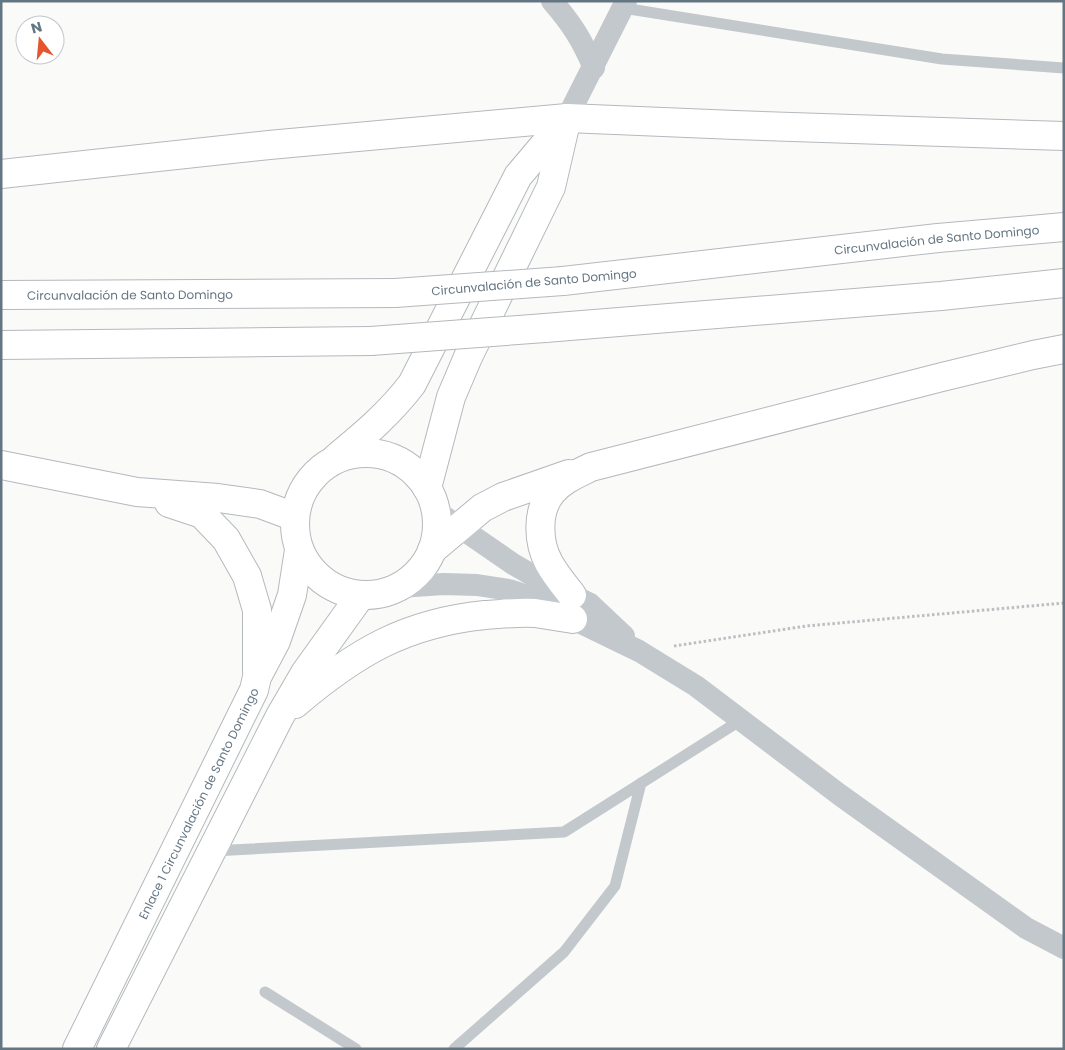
<svg xmlns="http://www.w3.org/2000/svg" width="1065" height="1050" font-family="Poppins,sans-serif">
<style>
.lines{fill:none;stroke-linecap:round;stroke-linejoin:round}
.highway-casing{stroke:#b4b9bd;stroke-width:30}
.path{stroke:#bbbfc2;stroke-width:3;stroke-dasharray:2.5 2.5;stroke-linecap:butt}
.lane{stroke:#c3c8cc;stroke-width:11}
.street{stroke:#c3c8cc;stroke-width:22}
.highway{stroke:#fff;stroke-width:28}
.highway-bridge-casing{stroke:#b4b9bd;stroke-width:30;stroke-linecap:butt}
.highway-bridge{stroke:#fff;stroke-width:28}
.labels{text-anchor:middle;dominant-baseline:central;stroke-width:5;stroke-linejoin:round;paint-order:stroke}
.street-label{font-size:12px;fill:#657683;stroke:#fff}
</style>
<rect width="100%" height="100%" fill="#fafaf8"/>
<g class="lines">
<g class="highway-casing">
<g id="highway">
<polyline points="1,174 269,145 567,118 735,125 1064,136"/>
<path id="s1" d="M563,281L938,238L1064,227"/>
<path id="s2" d="M1,295L395,293"/>
<polyline points="545,328 941,296 1064,283"/>
<polyline points="1,345 371,341"/>
<circle cx="366" cy="524" r="71"/>
<path d="M336,458C364,435 390,413 412,384L518,176L567,118"/>
<polyline points="1,465 137,492 218,498 260,504 295,517"/>
<polyline points="427,488 451,397 468,357 551,187 566,122"/>
<polyline points="169,503 202,514 226,539 247,576 257,610 257,670"/>
<polyline points="432,550 482,508 503,497 569,474"/>
<path d="M572,595C564,585 555,574 549,563C538,543 536,511 552,492C562,480 577,474 591,467L942,377L1033,355L1064,349"/>
<path d="M295,704C355,653 405,623 485,615C502,614 518,612 535,613C548,615 560,617 573,619"/>
<path id="s3" d="M77,1049L254,690L257,677L276,641L292,595L299,550"/>
<polyline points="111,1049 280,716 305,673 361,595"/>
</g>
</g>
<polyline class="path" points="674,646 806,626 1064,603"/>
<g class="lane">
<polyline points="623,8 942,59 1064,68"/>
<polyline points="213,851 564,832 741,720"/>
<polyline points="265,992 356,1049"/>
<polyline points="454,1049 564,952 615,886 641,783"/>
</g>
<g class="street">
<path d="M552,1C572,24 582,40 594,68"/>
<polyline points="567,118 626,1"/>
<polyline points="436,511 513,564 539,579 590,604 624,636"/>
<polyline points="399,587 444,584 477,585 509,590 542,601 573,619 639,651 696,686 840,795 1026,928 1064,948"/>
</g>
<use href="#highway" class="highway"/>
<g class="highway-bridge-casing">
<g id="highway-bridge">
<polyline points="395,293 563,281"/>
<polyline points="371,341 545,328"/>
</g>
</g>
<use href="#highway-bridge" class="highway-bridge"/>
</g>
<g class="labels">
<g class="street-label">
<text stroke="none"><textPath href="#s1" startOffset="376">Circunvalación de Santo Domingo</textPath></text>
<text transform="translate(534 282) rotate(-5)">Circunvalación de Santo Domingo</text>
<text stroke="none"><textPath href="#s2" startOffset="129">Circunvalación de Santo Domingo</textPath></text>
<text stroke="none"><textPath href="#s3" startOffset="274">Enlace 1 Circunvalación de Santo Domingo</textPath></text>
</g>
</g>
<rect width="1065" height="1050" fill="none" stroke="#657683" stroke-width="5"/>
<g transform="translate(40 40) rotate(344)"><circle r="24" fill="#ffffff" stroke="#c1c8cd"/>
<path d="M0-4L9 19L0 12L-9 19Z" fill="#e4572e"/>
<text y="-8" font-size="14" font-weight="bold" text-anchor="middle" fill="#657683">N</text>
</g>
</svg>
